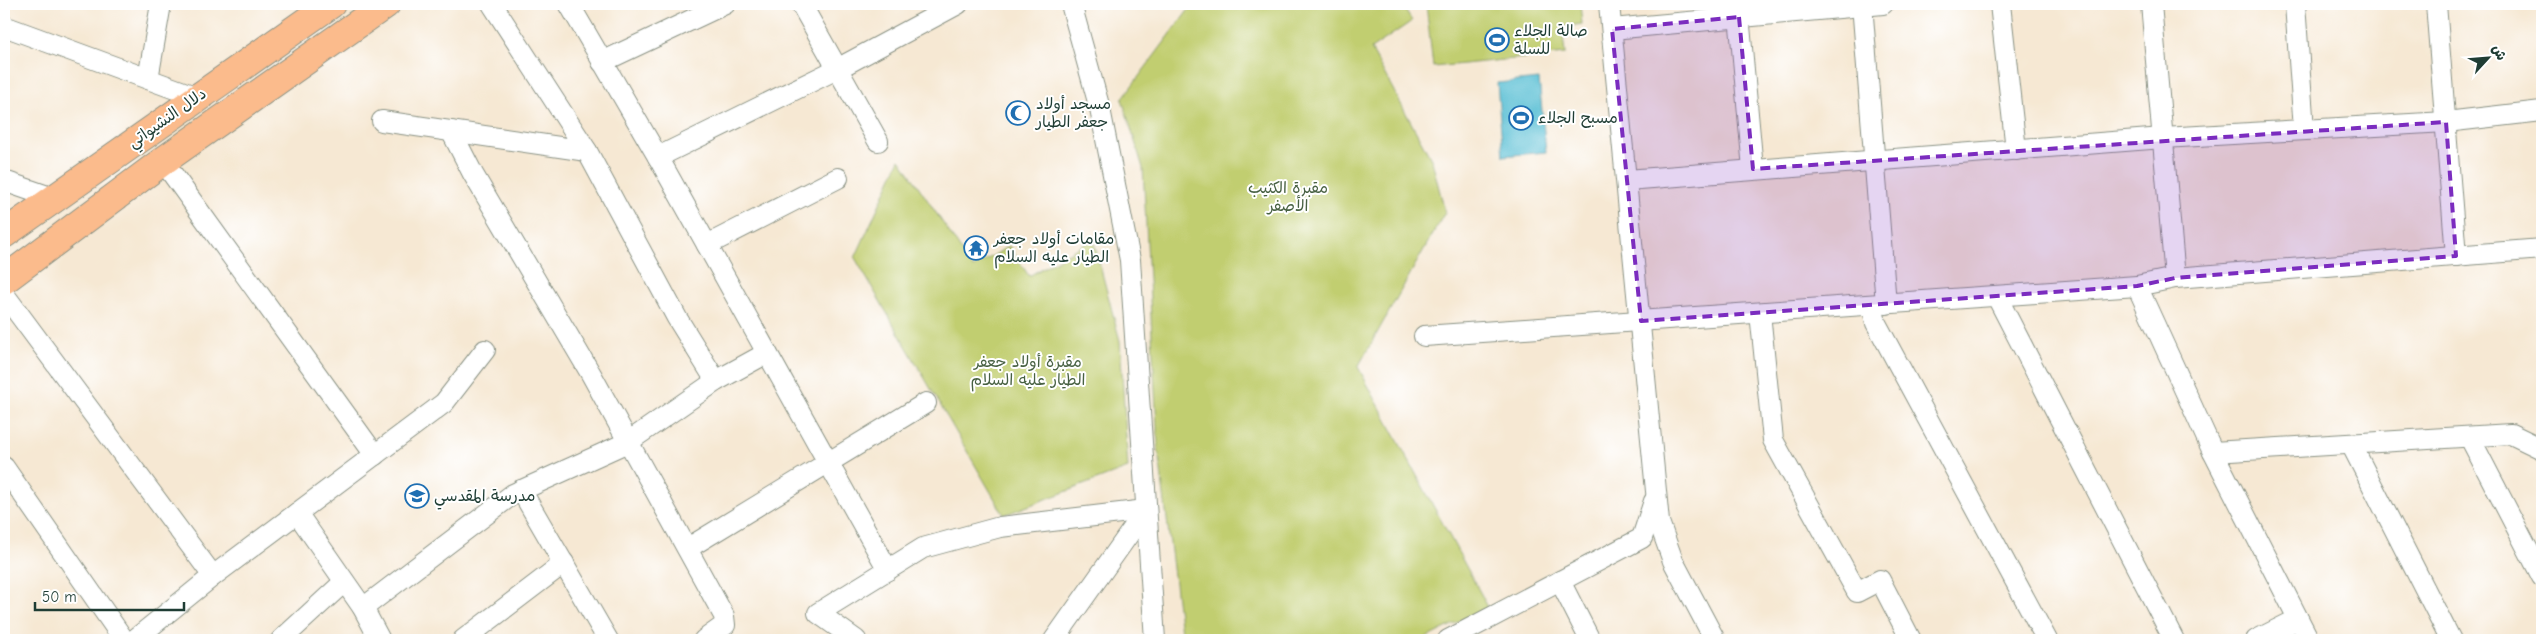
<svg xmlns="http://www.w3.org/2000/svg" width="2546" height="644" font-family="'Comic Neue','Playpen Sans Arabic',sans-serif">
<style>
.green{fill:#c1ce70;stroke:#708652}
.water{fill:#55bdd3;stroke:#3a7d84}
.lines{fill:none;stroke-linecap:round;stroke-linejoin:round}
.minor-casing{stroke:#8a9284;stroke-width:22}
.primary-casing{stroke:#8a9284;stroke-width:30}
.minor{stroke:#fff;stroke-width:20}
.primary{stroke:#fbbb8c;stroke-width:28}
.marked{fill:#7b2cbf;fill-opacity:0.2;stroke:#7b2cbf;stroke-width:4;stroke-dasharray:10 6;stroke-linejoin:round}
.labels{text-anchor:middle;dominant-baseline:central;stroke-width:4;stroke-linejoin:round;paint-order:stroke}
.poi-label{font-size:16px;fill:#1f3d34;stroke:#fff;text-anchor:start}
.street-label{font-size:16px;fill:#1f3d34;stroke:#fff}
.park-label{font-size:16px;fill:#486143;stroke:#fff}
</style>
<rect width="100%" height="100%" fill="#fff"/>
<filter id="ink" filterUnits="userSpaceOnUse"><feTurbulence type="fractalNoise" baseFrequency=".02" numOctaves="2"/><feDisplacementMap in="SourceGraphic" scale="10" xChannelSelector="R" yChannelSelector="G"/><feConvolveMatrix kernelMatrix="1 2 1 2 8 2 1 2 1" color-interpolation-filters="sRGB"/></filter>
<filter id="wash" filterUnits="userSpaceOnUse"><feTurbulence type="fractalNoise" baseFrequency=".0096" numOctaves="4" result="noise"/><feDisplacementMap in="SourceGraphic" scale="20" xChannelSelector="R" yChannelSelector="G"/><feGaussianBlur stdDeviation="1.12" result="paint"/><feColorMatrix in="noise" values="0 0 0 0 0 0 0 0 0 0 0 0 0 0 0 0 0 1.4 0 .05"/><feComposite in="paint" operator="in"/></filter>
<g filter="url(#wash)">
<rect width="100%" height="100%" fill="#f6e8d3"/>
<g class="green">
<polygon points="1193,4 1401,4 1412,21 1371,49 1432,161 1445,212 1358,367 1488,607 1422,640 1182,640 1158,447 1143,168 1122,99"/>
<polygon points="1426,4 1580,4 1582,24 1562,27 1565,54 1433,67"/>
<polygon points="900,159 973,268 1009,246 1029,276 1093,239 1120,341 1128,468 1004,515 855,258"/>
</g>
<polygon class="water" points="1539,79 1546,152 1503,156 1497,83"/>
</g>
<g filter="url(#ink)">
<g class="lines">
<g class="minor-casing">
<g id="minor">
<polyline points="569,4 658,157 888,570"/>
<polyline points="801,4 878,141"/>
<polyline points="1071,4 1100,109 1130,260 1155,640"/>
<polyline points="1609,4 1659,522 1673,561 1715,640"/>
<polyline points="1738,4 1753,169"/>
<polyline points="1862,4 1886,304"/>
<polyline points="2000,4 2016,150"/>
<polyline points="2151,4 2175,278"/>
<polyline points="2295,4 2304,130"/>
<polyline points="2436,4 2456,256"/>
<polyline points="4,26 197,97"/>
<polyline points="1612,29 1883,4"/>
<polyline points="602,62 725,4"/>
<polyline points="148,79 161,4"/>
<polyline points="382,121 587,151 492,4"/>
<polyline points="451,131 473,174 591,374 724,616 725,625 704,640"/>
<polyline points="587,151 677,318 716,381"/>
<polyline points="658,157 837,69 958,4"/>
<polyline points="163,161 375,455"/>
<polyline points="1627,180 2163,138 2446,122 2542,111"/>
<polyline points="4,181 53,198"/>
<polyline points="707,245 838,178"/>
<polyline points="2137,286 2213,452 2309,640"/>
<polyline points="4,294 213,576"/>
<polyline points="1997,297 2174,640"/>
<polyline points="1872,305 1876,323 2047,640"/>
<polyline points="1760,313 1773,440 1857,592 1880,580 1911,640"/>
<polyline points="1424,336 2137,286 2175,278 2542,249"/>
<polyline points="2470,438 2542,577"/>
<polyline points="2351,444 2451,640"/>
<polyline points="2213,452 2511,434 2542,449"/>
<polyline points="4,467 124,640"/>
<polyline points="521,490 608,640"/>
<polyline points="297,513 363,608 380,640"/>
<polyline points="688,548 926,403"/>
<polyline points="1560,581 1590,640"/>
<polyline points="363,608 513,494 628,442 716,381 767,353"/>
<polyline points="134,640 213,576 444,403 485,350"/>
<polyline points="281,640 344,582"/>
<polyline points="463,640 564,563"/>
<polyline points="856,640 818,613 923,548 1000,527 1146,510"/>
<polyline points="1054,640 1146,510"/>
<polyline points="1448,640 1642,538 1654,501"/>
<polyline points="2256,640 2298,619"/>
</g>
</g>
<g class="primary-casing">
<g id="primary">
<polyline points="4,234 331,4"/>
<polyline points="4,280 163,161 386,4"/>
</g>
</g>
<use href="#minor" class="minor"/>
<use href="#primary" class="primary"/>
</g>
</g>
<path class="marked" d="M1739,17L1753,169L2446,122L2456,256L2175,278L2137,286L1641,321L1612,29Z"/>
<defs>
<g id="stadium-ring" transform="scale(1.25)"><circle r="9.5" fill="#fff" stroke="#1f6fb2" stroke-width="1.5"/><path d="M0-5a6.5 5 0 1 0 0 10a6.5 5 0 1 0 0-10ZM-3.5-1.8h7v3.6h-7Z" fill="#1f6fb2"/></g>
<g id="mosque-ring" transform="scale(1.25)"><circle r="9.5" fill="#fff" stroke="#1f6fb2" stroke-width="1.5"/><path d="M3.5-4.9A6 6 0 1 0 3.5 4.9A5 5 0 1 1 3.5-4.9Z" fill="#1f6fb2"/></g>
<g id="temple-ring" transform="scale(1.25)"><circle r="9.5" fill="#fff" stroke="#1f6fb2" stroke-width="1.5"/><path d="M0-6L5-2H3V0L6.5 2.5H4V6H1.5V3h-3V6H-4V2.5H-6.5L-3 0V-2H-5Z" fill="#1f6fb2"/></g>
<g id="school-ring" transform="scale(1.25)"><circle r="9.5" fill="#fff" stroke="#1f6fb2" stroke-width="1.5"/><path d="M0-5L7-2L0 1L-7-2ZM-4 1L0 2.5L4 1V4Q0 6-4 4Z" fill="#1f6fb2"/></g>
</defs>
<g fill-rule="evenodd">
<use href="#stadium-ring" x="1497" y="40"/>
<use href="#mosque-ring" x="1018" y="113"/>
<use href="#stadium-ring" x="1521" y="118"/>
<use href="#temple-ring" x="976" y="248"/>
<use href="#school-ring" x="417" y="496"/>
</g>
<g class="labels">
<g class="poi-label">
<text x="1514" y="31">صالة الجلاء<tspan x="1514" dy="18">للسلة</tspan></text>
<text x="1036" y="104">مسجد أولاد<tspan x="1036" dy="18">جعفر الطيار</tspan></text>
<text x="1538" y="118">مسبح الجلاء</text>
<text x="994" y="239">مقامات أولاد جعفر<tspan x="994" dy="18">الطيار عليه السلام</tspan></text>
<text x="434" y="496">مدرسة المقدسي</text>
</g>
<g class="street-label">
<text transform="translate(167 118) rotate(-35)">دلال النشيواتي</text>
</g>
<g class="park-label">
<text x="1288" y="188">مقبرة الكثيب<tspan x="1288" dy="18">الأصفر</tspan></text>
<text x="1028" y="362">مقبرة أولاد جعفر<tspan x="1028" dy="18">الطيار عليه السلام</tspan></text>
</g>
</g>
<rect width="2546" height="644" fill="none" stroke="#fff" stroke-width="20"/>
<g transform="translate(2488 58) rotate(64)" stroke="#ffffff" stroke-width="4" paint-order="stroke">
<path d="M0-4L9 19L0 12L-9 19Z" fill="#1f3d34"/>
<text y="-8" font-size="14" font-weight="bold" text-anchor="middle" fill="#1f3d34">ش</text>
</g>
<path d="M35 602v8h149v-8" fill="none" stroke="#1f3d34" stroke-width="2.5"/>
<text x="42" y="602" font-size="15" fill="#1f3d34" stroke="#ffffff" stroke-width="4" paint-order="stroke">50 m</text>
</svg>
